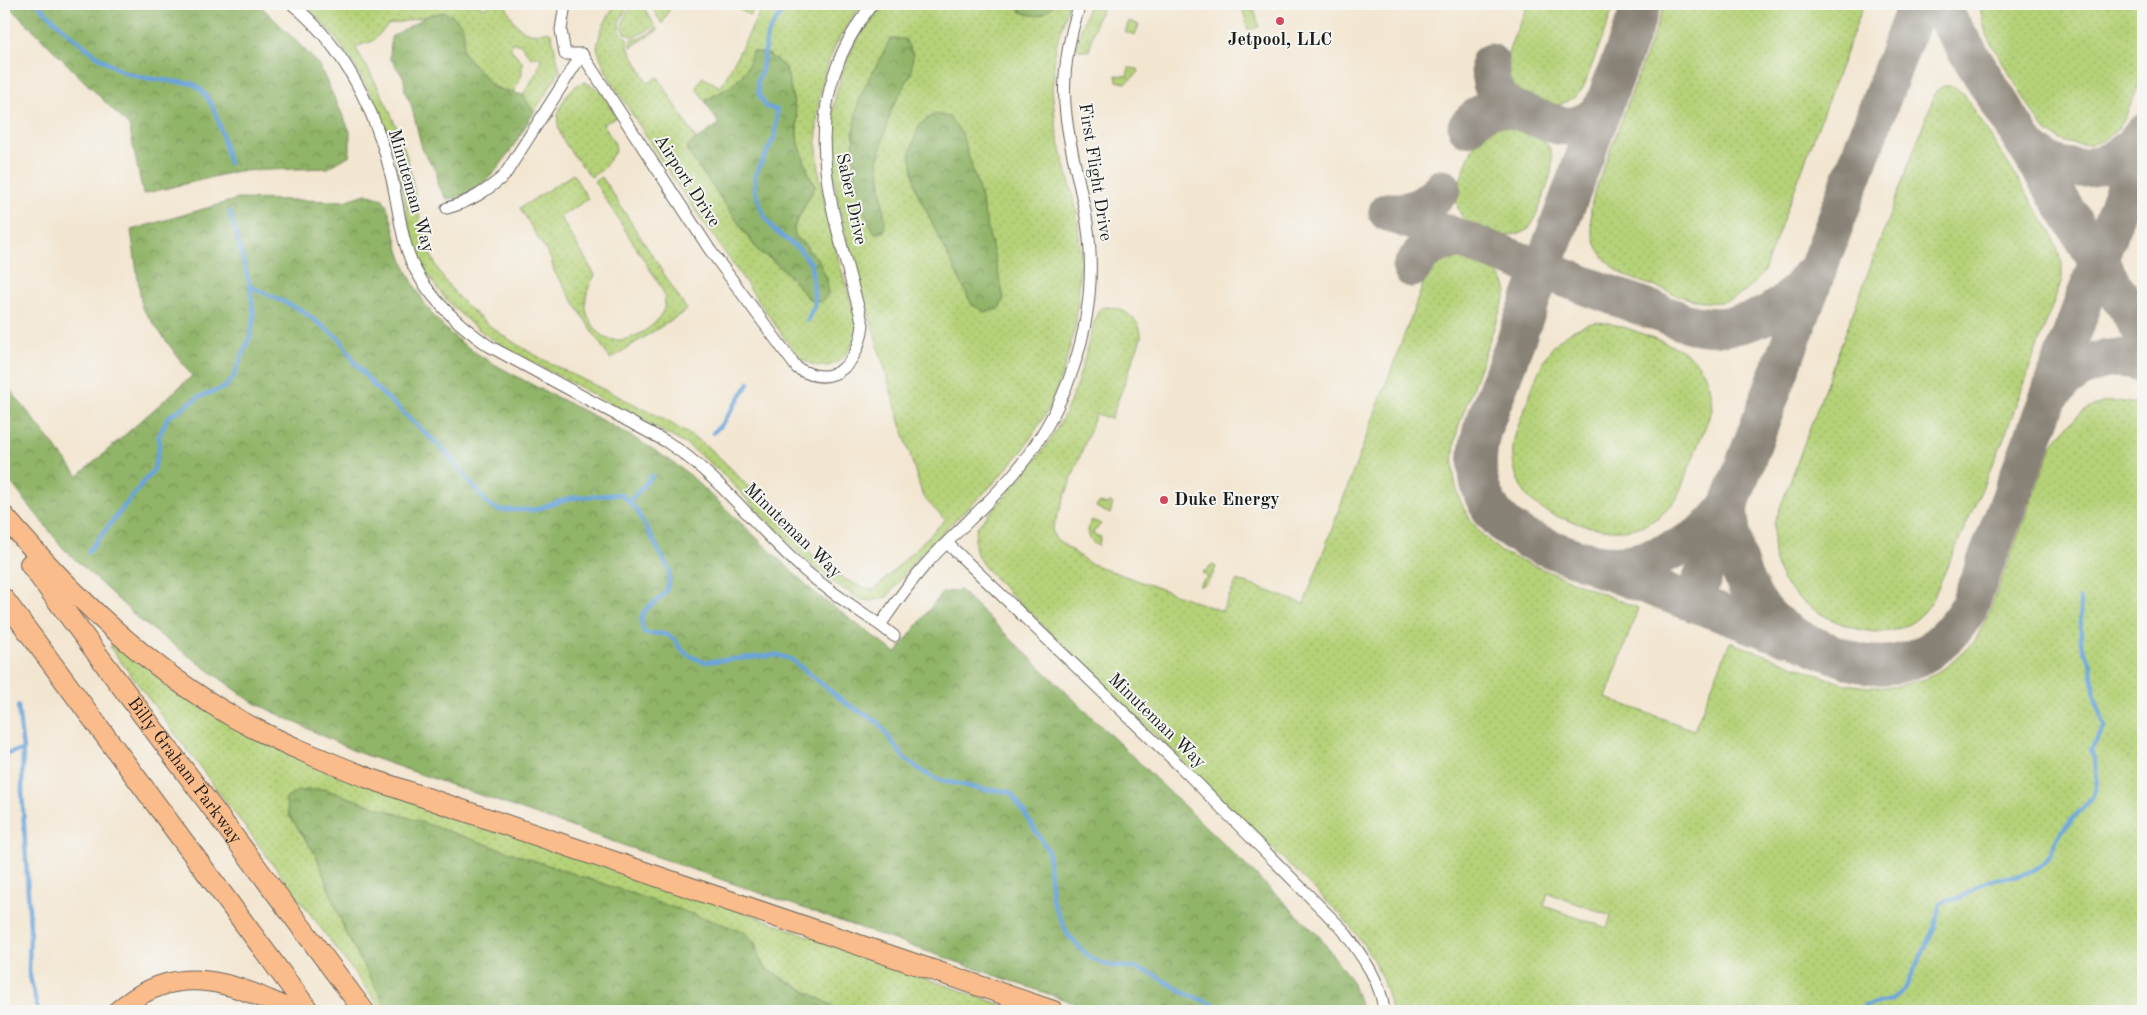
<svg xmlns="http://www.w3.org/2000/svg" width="2147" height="1015" font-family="'Old Standard TT',serif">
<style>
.grass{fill:url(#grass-dots);stroke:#68774a;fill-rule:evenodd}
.forest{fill:url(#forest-crowns);stroke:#566842}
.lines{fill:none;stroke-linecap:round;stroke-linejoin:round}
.stream{stroke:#6aa4da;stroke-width:4.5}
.taxiway{stroke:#888176;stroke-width:39}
.street-casing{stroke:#67635b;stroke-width:13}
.highway-casing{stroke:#67635b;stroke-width:22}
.street{stroke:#fff;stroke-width:11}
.highway{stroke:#fabc8b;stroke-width:20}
.poi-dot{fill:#d1495b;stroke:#f6f6f2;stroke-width:2}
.labels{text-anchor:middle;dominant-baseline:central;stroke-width:4;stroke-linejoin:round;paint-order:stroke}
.poi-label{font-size:18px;font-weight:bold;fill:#1c1c1c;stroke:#f6f6f2}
.street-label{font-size:18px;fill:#1c1c1c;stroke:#f6f6f2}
</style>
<defs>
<pattern id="grass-dots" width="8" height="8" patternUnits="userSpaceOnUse" patternTransform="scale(1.25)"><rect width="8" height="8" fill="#b5d278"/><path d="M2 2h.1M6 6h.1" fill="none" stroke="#9bb467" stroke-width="1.8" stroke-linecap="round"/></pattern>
<pattern id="forest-crowns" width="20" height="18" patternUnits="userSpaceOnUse" patternTransform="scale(1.25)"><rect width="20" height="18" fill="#90b468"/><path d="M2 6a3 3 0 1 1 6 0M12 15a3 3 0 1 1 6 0" fill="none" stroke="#759255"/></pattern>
</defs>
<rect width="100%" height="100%" fill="#f6f6f2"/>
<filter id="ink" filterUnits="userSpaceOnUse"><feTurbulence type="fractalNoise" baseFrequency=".02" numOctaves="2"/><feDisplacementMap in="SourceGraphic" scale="10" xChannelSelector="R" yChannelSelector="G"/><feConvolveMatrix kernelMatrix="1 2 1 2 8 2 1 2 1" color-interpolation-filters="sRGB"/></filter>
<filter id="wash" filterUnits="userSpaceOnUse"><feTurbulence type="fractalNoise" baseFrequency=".0096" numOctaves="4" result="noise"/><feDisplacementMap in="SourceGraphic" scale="20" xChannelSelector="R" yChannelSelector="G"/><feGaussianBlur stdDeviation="1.12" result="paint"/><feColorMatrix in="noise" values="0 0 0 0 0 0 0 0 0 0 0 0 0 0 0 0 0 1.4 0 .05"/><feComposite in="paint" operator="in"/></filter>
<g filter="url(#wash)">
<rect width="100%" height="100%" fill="#f3e6d1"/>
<g class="grass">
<path d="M304,4H390L393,12L414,4H480L482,8L492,4H505C514,23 523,40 547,31L551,33L560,71L534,112L523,95L538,70L541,58L538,56L531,58L521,45L512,42L511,49L522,62V75L513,93C475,88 458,43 445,12L388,25L373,41L355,47C376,81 394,116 406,154C418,196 419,245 446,282C503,361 625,388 702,443C754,480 811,579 874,590L945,520L923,497C905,439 888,381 871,322C853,259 821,170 834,104C840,68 859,30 883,4H1069L1056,46L1052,90L1057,134L1077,212L1081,257L1076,323L1064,369L1048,410L1023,450L991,486L922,552L887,597L871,601L862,600L834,583L806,561L720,471L689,446L501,345C465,322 432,292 417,251C406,221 404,189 395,159C378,101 349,45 304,4Z"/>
<path d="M615,4H629L619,22L621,34L627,38L628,47L648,83L658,77L696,139L688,146V152L759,252C780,263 794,281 809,299L807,246L795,236L794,227L815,186L809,175L797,137V117L786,68L768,54L750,62L743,76L733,85L705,101L696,88L702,77L721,87L759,14L760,4H862C852,18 841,33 834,49C794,140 833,235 857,324C856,347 838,375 811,364C802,361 796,353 790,346L672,177L607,74L597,48L601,30Z"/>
<path d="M633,4H642L655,26L635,37L625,33C619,22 627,13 633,4Z"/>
<polygon points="650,4 672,4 662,24"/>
<polygon points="729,4 753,4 751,16"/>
<polygon points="1089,4 1105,4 1097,18 1089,51 1079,50 1076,46"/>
<path d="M1528,4H1615L1584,86C1565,119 1508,108 1506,70C1505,51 1521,22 1528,4Z"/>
<path d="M1665,4H1864L1764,271C1733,315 1702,305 1659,288C1647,284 1634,280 1623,274C1594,258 1585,224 1594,194Z"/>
<path d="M1979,4H2143C2143,23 2147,50 2143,69C2140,84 2127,117 2118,128C2097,154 2061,147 2041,126L1987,37Z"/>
<polygon points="1254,8 1259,27 1248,30 1243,11"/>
<polygon points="1129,21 1139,25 1135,35 1125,32"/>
<polygon points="657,28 658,30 631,47 631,39 639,39"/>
<polygon points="1129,68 1138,69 1139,72 1126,83 1117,81 1116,75 1127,76"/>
<path d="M585,82L599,90L617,117L603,124L615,144L616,150L603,169L591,177C574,154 546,131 563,102C568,92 574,85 585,82Z"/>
<path d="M1944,86H1952L1964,94L2051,232L2062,263V279L2001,446L1932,601C1922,617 1909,627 1890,631C1854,638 1794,606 1779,573C1772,557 1773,541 1774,524L1936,91Z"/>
<path d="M1505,125C1547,135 1562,146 1546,189C1541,203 1536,217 1529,229C1505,243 1462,234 1457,204C1454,190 1473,141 1483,132C1490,127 1498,126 1505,125Z"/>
<path d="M573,174L588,199L560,217L595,275C584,294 581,309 595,328C598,331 602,337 606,338C628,347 665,324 665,301C665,293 660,286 656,279L594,181L602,177L687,310L610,359L554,271L551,259L520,208Z"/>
<path d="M1454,257C1477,260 1502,267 1507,292L1458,428C1445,482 1460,520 1503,553L1638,608L1606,698L1694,730L1730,642L1841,683L1867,687H1894L1925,679L1948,666L1975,641L1989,613L2052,446C2077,411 2099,392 2143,406V793L2141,795L2143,798V1011H1391C1385,973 1365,944 1341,915L1000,584C982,564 970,556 977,527C1012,488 1049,452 1070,402C1083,373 1087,341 1098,311L1101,308C1118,303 1143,319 1141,338L1111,419L1096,414L1052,530L1055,538L1089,563L1222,611L1237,580L1304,604L1427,274C1435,263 1441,259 1454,257ZM1548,893L1611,916L1607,928L1544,906Z"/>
<path d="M1596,322C1615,323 1630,329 1648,336C1689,351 1710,361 1712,410L1677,498C1648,537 1612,535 1570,521C1562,518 1552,516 1545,511C1519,497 1509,466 1514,439C1519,423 1525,407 1531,391C1545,354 1554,333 1596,322Z"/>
<polygon points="1110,502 1113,504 1110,514 1096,507 1099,503 1108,505"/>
<path d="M1092,520L1101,524L1092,534L1101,537L1098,546C1088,541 1085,529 1092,520Z"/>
<path d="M1213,565L1216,567C1213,575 1208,586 1198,586L1208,576L1202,573Z"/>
<polygon points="117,641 202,707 824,942 1019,1011 836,1011 833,1006 766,969 759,959 755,942 289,815 316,855 346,934 389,1011 383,1011 110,647"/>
</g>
<g class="forest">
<polygon points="7,4 259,4 318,63 350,131 350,155 328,168 238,171 143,194 129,126"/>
<path d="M1017,4H1054C1043,18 1035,18 1020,11Z"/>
<path d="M445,12C466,22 466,31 462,51L494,88L523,95L534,112C514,144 490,196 447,199L437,184V172L423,152L411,104L405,92L404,78L390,58L391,37L429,15Z"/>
<path d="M890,39H905L913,55L911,74L891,110L878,159L885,223L884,231L876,234C853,203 848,137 859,101C866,80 881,59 890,39Z"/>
<path d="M752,51L768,54L786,68L797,117V137L809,175L815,186L794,226L795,236L818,259L827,279L828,294L821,302L809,299L787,273L769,257L759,252L688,152V146L719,124L705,101C730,87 747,81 752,51Z"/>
<polygon points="935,114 949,117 962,134 979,190 1004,298 999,309 985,312 972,305 916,190 910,153 919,125"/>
<path d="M366,194L383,199C392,214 394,233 399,250C406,272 417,292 430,311C456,346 494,364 531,384C585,412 641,437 690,475L815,593L896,653L942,593L960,590L1319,936L1353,983L1362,1011H1097L354,751L251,701L141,621L64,549L4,474V382L78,476L192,376L142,308L131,230L238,199L344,201Z"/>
<path d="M324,789L745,932C759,946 755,954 766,969L833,1006L836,1011H389L346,934L316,855L289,815L285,799L298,791Z"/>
</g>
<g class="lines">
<g class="stream">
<path d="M38,4C58,25 103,65 129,74C149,80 174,81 194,84C218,101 222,136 229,163"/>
<polyline points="787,4 767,35 762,69 757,82 759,95 766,107 777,110 775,136 755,175 755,190 764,216 774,230 800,250 811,264 815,304 807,321"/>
<path d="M250,286L301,310L340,339L356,364L375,387L444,450L488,504L499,510H534L571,498L621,494L636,509L670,571C669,577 669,586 666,591C657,607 632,607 645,633L666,634L675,640L680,648L688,655L704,662L777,655L791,659L847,704L878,722L904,758L925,773L937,779L980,789L1007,791L1012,794L1048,850L1052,900L1068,935L1089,957L1107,965L1135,968L1151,973L1187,994L1229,1011"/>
<polyline points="713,433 723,423 749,383"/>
<polyline points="629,502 652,476"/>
<polyline points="88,552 154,469 159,448 159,436 168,417 199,397 224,388 233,378 251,334 254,316 250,286 230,212"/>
<polyline points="18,706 23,750 22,791 30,926 29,972 38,1011"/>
<polyline points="4,754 23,750"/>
<path d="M1859,1011L1865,1006L1890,1000L1904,991L1935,926L1940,903C1947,900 1952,900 1958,898C1968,895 1975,886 1985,882C2002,875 2023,879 2040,866C2055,855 2051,847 2059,835C2085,798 2108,803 2091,749L2105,727L2095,697L2091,666L2081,643L2080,599"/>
</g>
<g class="taxiway">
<path d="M1642,4L1482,430C1471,473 1479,511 1519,535C1529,542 1543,545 1554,550C1578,560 1605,568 1632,563C1657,558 1688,546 1708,529C1715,523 1722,514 1728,507"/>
<polyline points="1938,4 2143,333"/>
<path d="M1490,63C1489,85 1495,97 1512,109"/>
<path d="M1467,127C1513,70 1558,165 1604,106"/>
<path d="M2026,144C2060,182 2116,173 2143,133"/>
<path d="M1388,212L1684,322C1732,336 1780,318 1809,277"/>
<path d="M1388,212C1412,213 1426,207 1442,188"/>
<path d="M1412,268C1423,247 1439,241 1462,240"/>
<path d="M2049,397C2072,368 2106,349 2143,363"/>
<path d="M1728,507C1731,542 1738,578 1760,607C1778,630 1802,642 1829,652C1840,656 1853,663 1865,664C1913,671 1944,647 1968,609L2049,397L2143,138"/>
<polyline points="1600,568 1784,636"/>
<polyline points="1693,602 1917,4"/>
</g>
</g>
</g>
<g filter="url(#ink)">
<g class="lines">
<g class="street-casing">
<g id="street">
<path d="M292,4C345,47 377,113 392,179C399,209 401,243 416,271C433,302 460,326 489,346L667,442C720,476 756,528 803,569C827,590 854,607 880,625C895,604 910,581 928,562C957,530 990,503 1017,470C1066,409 1094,330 1090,252C1088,205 1071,162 1066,115C1061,76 1068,40 1080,4"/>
<path d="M565,4L561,30L565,54H582L710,250L797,368C835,390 858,363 863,325C833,208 789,112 872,4"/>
<path d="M447,208C470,202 486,191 504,176L582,54"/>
<path d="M947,543L1183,769L1343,930C1361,955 1381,980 1384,1011"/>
<polyline points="880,625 894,636"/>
</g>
</g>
<g class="highway-casing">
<g id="highway">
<path d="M4,516C71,594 145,666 235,718C278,742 325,761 371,779L1053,1011"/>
<path id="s1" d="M30,564L364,1011"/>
<polyline points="4,599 309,1011"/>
<path d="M118,1011C162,972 207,974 259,996C269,1001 282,1004 290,1011"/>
</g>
</g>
<use href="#street" class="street"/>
<use href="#highway" class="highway"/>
</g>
</g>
<g class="poi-dot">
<circle cx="1280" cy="21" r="5"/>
<circle cx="1164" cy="500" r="5"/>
</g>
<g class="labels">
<g class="poi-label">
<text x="1280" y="40">Jetpool, LLC</text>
<text x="1174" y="500" text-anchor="start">Duke Energy</text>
</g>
<g class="street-label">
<text transform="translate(1095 172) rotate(81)">First Flight Drive</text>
<text transform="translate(687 181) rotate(57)">Airport Drive</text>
<text transform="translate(411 191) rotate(74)">Minuteman Way</text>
<text transform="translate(851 199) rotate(78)">Saber Drive</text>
<text transform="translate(793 531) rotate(44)">Minuteman Way</text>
<text transform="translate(1157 721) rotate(44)">Minuteman Way</text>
<text stroke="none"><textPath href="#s1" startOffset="258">Billy Graham Parkway</textPath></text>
</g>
</g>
<rect width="2147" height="1015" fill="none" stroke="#f6f6f2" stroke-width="20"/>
</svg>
